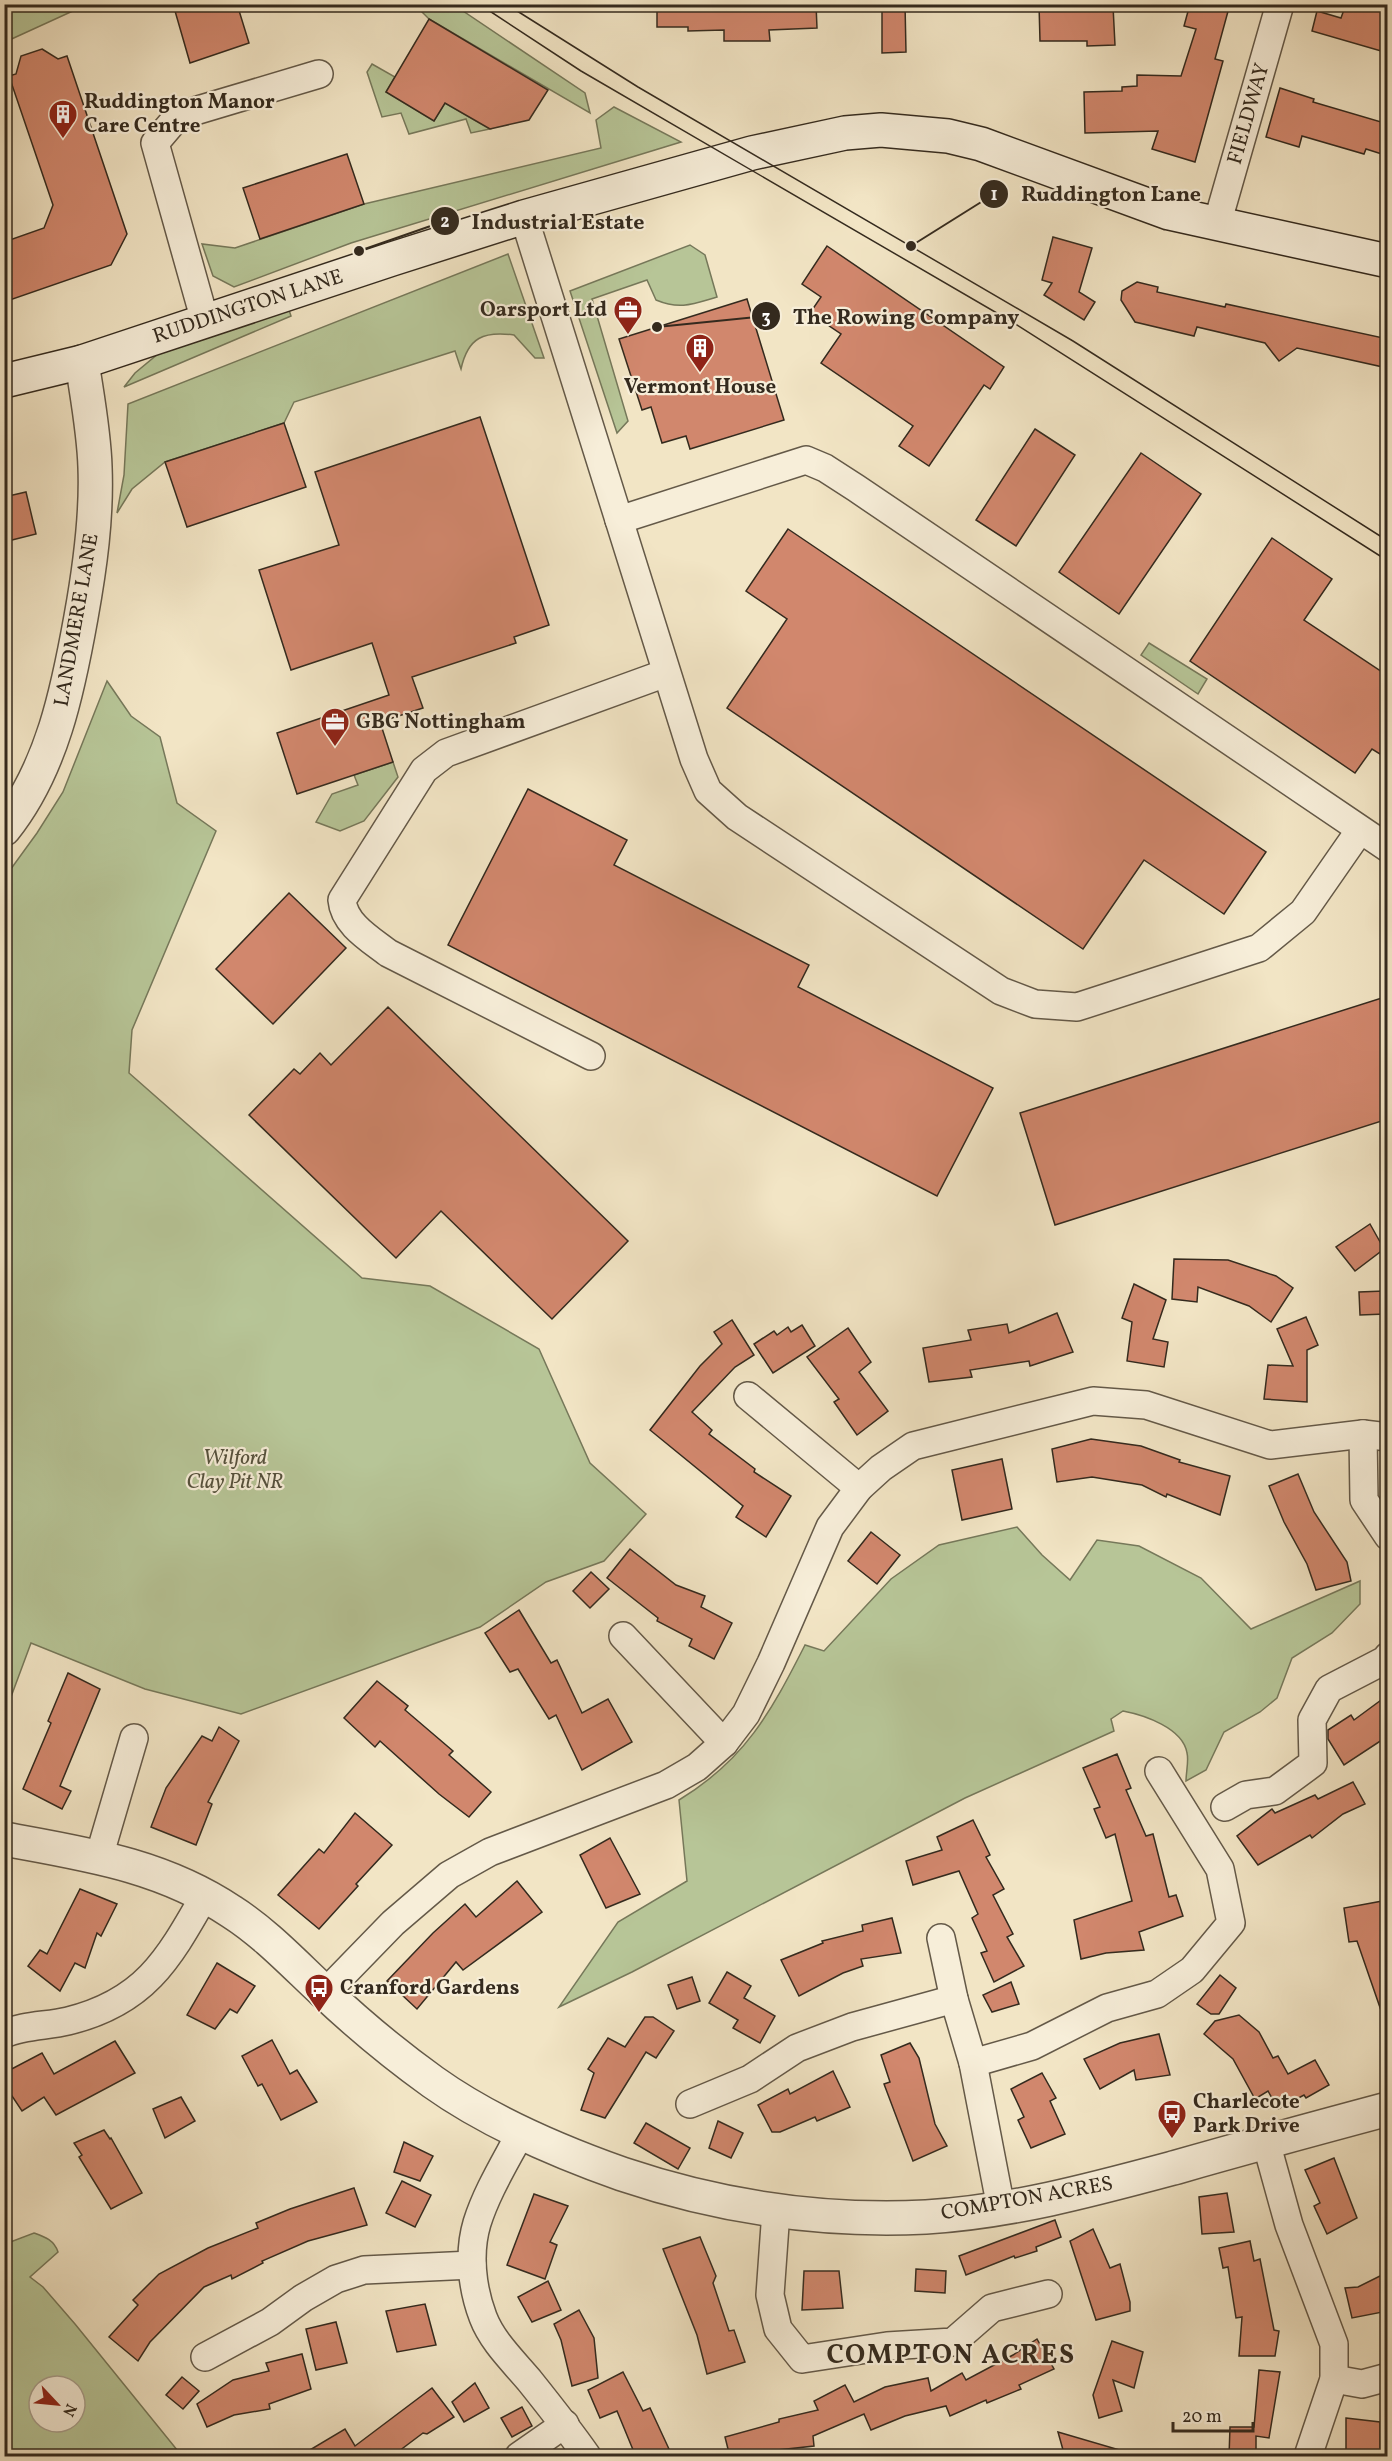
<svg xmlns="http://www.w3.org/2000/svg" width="1392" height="2461" font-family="Vollkorn,serif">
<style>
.green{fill:#b7c597;stroke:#76785a;stroke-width:1.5;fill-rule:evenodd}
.building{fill:#d1876d;stroke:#342a1e;stroke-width:1.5}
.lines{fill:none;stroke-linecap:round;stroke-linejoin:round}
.minor-casing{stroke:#645948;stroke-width:30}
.tertiary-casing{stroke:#645948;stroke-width:36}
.secondary-casing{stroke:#342a1e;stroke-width:36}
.minor{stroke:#f7eed9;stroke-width:27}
.tertiary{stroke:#f7eed9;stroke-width:33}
.secondary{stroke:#f7eed9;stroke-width:33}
.tram{stroke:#342a1e;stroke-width:1.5}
.labels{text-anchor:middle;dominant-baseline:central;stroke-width:4.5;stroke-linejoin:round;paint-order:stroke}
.poi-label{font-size:21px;font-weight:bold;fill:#342a1e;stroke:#f7eed9;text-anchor:start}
.street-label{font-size:21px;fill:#342a1e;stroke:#f7eed9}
.park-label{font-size:21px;font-style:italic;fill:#55513c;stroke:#f7eed9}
.district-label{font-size:27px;font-weight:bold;letter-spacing:1.5px;fill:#342a1e;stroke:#f7eed9}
.leader{fill:none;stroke:#342a1e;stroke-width:2}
.callout-dot{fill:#342a1e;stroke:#f7eed9;stroke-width:2}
.mark-label{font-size:18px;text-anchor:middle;font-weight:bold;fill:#fff}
.callout-label{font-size:22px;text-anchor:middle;font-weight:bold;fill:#342a1e;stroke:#f7eed9;stroke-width:4.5;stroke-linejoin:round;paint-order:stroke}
</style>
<rect width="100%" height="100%" fill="#f2e5c5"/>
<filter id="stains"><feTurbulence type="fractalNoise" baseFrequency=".00333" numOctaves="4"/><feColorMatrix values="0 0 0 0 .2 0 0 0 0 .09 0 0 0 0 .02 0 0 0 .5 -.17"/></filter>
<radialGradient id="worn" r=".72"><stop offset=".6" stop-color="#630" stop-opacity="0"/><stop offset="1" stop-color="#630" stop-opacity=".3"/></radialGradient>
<g class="green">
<polygon points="5,4 86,4 86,5 5,42"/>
<polygon points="415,5 454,5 585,93 590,113 429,19"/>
<polygon points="372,64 395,77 386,92 434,121 445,103 490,129 471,133 466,119 409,134 401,113 382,117 367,72"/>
<polygon points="614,107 681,142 351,243 234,287 213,276 202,244 235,248 364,204 601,148 596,120"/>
<path d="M690,245L705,255L717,297C693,304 680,310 656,300L647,280L592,299L628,421L617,433L570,291Z"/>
<path d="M508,254L544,358H535L514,335C484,331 468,337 461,369L455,351L294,402L284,423L165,462L132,489L117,513L124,475L128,404Z"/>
<polygon points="289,310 291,316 124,387 135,373 158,354"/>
<polygon points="1149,643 1207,679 1198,694 1141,655"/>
<polygon points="107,681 131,716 160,737 177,803 216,831 132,1030 129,1073 362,1278 430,1286 539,1349 590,1463 646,1514 604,1561 546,1582 480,1627 241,1714 145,1689 31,1643 5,1713 5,877 37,833 63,792"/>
<polygon points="393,762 398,777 364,821 340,831 316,822 332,794 358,785 354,775"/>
<path d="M1017,1527L1042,1555L1070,1580L1097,1540L1139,1546L1201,1578L1251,1629L1360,1581V1604L1332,1633L1292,1658L1277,1698L1260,1712L1224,1732L1206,1770L1186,1781C1186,1772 1189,1761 1187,1753C1183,1728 1144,1715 1123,1711L1111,1719L1114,1731L965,1798L632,1972L559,2007L618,1922L687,1881L679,1800C745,1760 771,1712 805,1645L824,1651L891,1579L939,1545Z"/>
<path d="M34,2233C45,2237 54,2240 58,2252L30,2277L43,2287L75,2324L182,2456H5V2244ZM39,2386H75V2422H39Z"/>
</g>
<g class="building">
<polygon points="173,4 237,4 249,43 190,63"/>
<polygon points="657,4 816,4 817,28 769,30 770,41 724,41 724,30 688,31 688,27 657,27"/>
<polygon points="882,4 905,4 906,52 882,53"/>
<polygon points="1039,4 1065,4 1065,8 1113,6 1115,45 1087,46 1087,41 1040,41"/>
<polygon points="1190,4 1230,4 1215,59 1223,61 1195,162 1152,149 1158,131 1085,133 1084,92 1122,91 1122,87 1137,86 1137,75 1181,76 1196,29 1184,26"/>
<polygon points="1346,4 1388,4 1388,53 1312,31 1317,11 1341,18"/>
<polygon points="429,19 548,90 529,120 490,129 445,103 434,121 386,92"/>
<polygon points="42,49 58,59 67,56 127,234 111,265 4,302 4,242 44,228 53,205 9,76 16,74 21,56"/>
<polygon points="1280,88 1314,99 1313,102 1388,124 1388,156 1366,149 1364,154 1302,136 1299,147 1266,137"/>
<polygon points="347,154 364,204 260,239 243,188"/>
<polygon points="1053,237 1092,248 1079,292 1095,302 1084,320 1044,295 1052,283 1042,280"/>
<polygon points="827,246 1004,367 990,389 984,385 929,466 899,446 913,426 821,363 841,334 810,313 821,297 802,284"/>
<polygon points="1137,282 1158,287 1157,292 1225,307 1226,304 1388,339 1383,367 1297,348 1279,361 1265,343 1197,327 1194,336 1135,322 1121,300 1122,291"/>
<polygon points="747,299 784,420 690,449 686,436 662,443 651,407 642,410 619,339"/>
<polygon points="480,417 549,625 514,637 516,643 412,677 423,708 380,722 393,762 297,794 277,733 389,695 372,643 291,670 259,570 339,545 315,472"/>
<polygon points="284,423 306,487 187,527 165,462"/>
<polygon points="1035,429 1075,455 1016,546 976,520"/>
<polygon points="1141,453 1201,494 1119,614 1059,572"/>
<polygon points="26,492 36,534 4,542 4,497"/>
<polygon points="788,529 1266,852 1224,914 1144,860 1083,949 727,708 787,619 746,591"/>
<polygon points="1272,538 1332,579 1304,620 1388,676 1388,759 1372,749 1355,773 1190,661"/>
<polygon points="528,789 627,840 614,865 809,965 798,987 993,1088 937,1196 448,945"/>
<polygon points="289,893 346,948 273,1024 216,969"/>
<polygon points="1388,996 1388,1119 1055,1225 1020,1113"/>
<polygon points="388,1007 628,1241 552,1319 441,1211 396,1258 249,1115 294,1069 300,1074 320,1053 331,1065"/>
<polygon points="1370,1224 1384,1249 1355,1271 1336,1247"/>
<polygon points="1174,1259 1228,1260 1276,1276 1293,1288 1271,1322 1249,1306 1198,1287 1197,1302 1172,1299"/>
<polygon points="1134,1284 1166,1300 1153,1339 1168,1342 1164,1367 1127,1361 1132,1322 1122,1318"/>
<polygon points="1384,1291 1385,1314 1360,1315 1359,1292"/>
<polygon points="1057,1313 1073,1352 1030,1366 1029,1361 970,1370 972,1377 929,1382 923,1348 971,1340 968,1330 1007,1324 1009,1333"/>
<polygon points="1306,1317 1318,1345 1307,1350 1307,1402 1264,1399 1268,1365 1293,1366 1277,1329"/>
<polygon points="732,1320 754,1355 735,1367 692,1412 712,1430 709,1434 755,1469 754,1472 791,1496 766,1537 736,1517 743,1506 650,1430 700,1366 722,1344 714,1332"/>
<polygon points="802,1325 815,1346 773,1373 754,1344 774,1331 777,1335 788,1327 791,1332"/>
<polygon points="848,1328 871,1362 859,1372 888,1411 857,1435 834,1402 839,1399 807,1357"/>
<polygon points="1091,1439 1141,1446 1180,1460 1179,1462 1230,1476 1220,1515 1167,1494 1166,1497 1142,1485 1092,1477 1057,1482 1052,1449"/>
<polygon points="1002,1459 1012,1509 962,1520 952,1470"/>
<polygon points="1298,1474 1314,1512 1347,1562 1351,1581 1316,1590 1307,1564 1284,1522 1269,1486"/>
<polygon points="871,1532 900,1555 877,1584 848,1561"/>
<polygon points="630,1549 676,1585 705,1596 701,1607 732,1623 714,1659 689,1646 692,1639 657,1621 658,1618 607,1578"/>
<polygon points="591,1572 609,1589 590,1608 573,1591"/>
<polygon points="519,1610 551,1663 557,1660 582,1713 608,1699 632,1742 582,1770 556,1715 549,1719 518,1669 510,1672 485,1633"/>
<polygon points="68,1673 100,1689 60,1786 71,1791 62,1809 23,1789 51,1723 48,1721"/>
<polygon points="377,1681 408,1706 405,1710 453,1751 449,1755 491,1792 469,1817 439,1794 380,1741 375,1747 344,1718"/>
<polygon points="1388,1695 1388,1736 1344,1765 1328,1739 1328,1730 1351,1715 1354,1720"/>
<polygon points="219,1727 239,1741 208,1802 212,1804 196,1845 151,1827 166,1788 202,1736 212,1741"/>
<polygon points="1117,1754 1131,1788 1126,1790 1146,1836 1153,1834 1169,1897 1176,1895 1183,1916 1139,1932 1144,1950 1106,1953 1081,1959 1074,1920 1132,1901 1115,1834 1106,1838 1094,1809 1100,1807 1083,1768"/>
<polygon points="1353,1782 1365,1804 1343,1814 1312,1838 1310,1835 1258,1865 1237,1836 1272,1809 1275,1813 1315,1795 1318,1799"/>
<polygon points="355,1813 392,1845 356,1884 358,1886 319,1929 278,1895 319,1849 324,1853"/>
<polygon points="973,1820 990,1855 986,1857 1004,1889 993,1895 1013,1934 1007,1937 1024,1966 994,1982 981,1953 987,1951 972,1918 978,1914 959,1871 913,1885 906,1861 942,1850 937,1837"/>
<polygon points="610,1838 640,1894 606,1908 580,1855"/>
<polygon points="517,1881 542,1912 463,1970 456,1962 417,2009 387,1981 433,1933 465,1904 476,1917"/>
<polygon points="80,1889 117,1904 101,1936 97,1933 85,1968 75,1963 60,1991 28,1966 40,1950 47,1954"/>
<polygon points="1388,1900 1388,2018 1384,2019 1357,1941 1349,1942 1344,1908"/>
<polygon points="892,1918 901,1953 861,1959 863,1966 843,1973 799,1996 781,1960 823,1943 822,1941 863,1931 862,1925"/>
<polygon points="217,1963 255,1986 237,2013 230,2009 215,2029 187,2015"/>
<polygon points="727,1972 751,1986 744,1998 775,2016 760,2043 733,2028 738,2020 709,2003"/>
<polygon points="1220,1975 1236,1988 1219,2014 1211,2014 1197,2004"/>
<polygon points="692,1977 700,2001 677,2009 668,1985"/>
<polygon points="1011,1982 1019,2004 992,2012 983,1995"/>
<polygon points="1239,2015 1259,2032 1273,2058 1278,2056 1288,2074 1315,2060 1329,2085 1306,2098 1304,2095 1278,2109 1268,2091 1255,2099 1233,2059 1204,2034 1215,2021"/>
<polygon points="645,2017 653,2017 674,2031 656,2058 646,2052 605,2118 581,2110 594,2073 588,2069 608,2038 625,2047"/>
<polygon points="1159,2034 1170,2075 1136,2080 1134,2070 1100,2089 1084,2059 1120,2043"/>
<polygon points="272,2040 290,2074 297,2070 317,2102 281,2120 262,2084 258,2086 242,2056"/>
<polygon points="115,2041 135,2073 56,2115 44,2097 22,2111 4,2084 4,2073 42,2053 54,2074"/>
<polygon points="910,2043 919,2058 935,2124 947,2146 913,2161 884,2084 890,2082 881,2055"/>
<polygon points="833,2071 850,2107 817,2121 815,2117 780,2132 772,2132 758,2105 788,2089 790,2094"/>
<polygon points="1042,2073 1056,2098 1050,2101 1065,2134 1031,2148 1018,2120 1024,2117 1011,2089"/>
<polygon points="181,2097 195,2121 165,2138 153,2109"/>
<polygon points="718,2121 743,2133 731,2158 709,2148"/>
<polygon points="646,2123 690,2148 678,2169 634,2143"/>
<polygon points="104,2130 110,2139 111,2138 142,2193 111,2209 79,2157 82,2155 74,2143"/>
<polygon points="404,2142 433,2156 420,2181 394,2172"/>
<polygon points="1334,2158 1357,2218 1327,2234 1314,2206 1320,2203 1305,2170"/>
<polygon points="402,2181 431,2195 415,2227 386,2213"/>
<polygon points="354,2188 367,2225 308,2241 262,2261 263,2263 232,2279 231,2275 204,2287 150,2342 138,2361 109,2337 138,2305 133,2300 159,2274 208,2248 258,2228 256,2223 290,2209"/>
<polygon points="1227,2193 1234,2232 1202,2234 1199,2197"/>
<polygon points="534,2194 568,2206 550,2242 557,2245 545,2279 507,2265"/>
<polygon points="1055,2220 1061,2237 1036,2247 1037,2251 1015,2258 1014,2256 966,2275 959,2256"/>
<polygon points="1093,2229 1110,2268 1120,2264 1130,2302 1130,2311 1096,2320 1070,2241"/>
<polygon points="700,2237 716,2276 713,2283 729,2331 734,2330 745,2362 707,2374 697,2335 663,2249"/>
<polygon points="1250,2241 1254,2261 1260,2259 1274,2330 1279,2331 1275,2356 1239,2356 1242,2317 1236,2318 1228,2267 1223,2268 1219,2248"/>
<polygon points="916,2269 946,2271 945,2293 915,2291"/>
<polygon points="804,2271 839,2271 843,2308 802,2310"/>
<polygon points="1388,2272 1388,2311 1352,2318 1345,2288 1358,2287"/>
<polygon points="548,2281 561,2310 532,2322 518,2297"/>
<polygon points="425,2304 436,2345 397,2352 386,2311"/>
<polygon points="579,2310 594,2338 598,2378 572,2386 561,2340 554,2324"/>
<polygon points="336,2322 347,2363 316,2370 306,2329"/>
<polygon points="1037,2339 1054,2369 1019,2385 1021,2389 987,2403 986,2400 950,2416 946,2406 905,2416 871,2430 864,2414 813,2436 814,2446 778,2450 779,2457 730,2457 725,2437 779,2422 779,2419 818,2410 814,2401 845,2385 854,2402 885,2387 928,2378 931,2391 962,2373 966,2380 1013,2355"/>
<polygon points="1112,2341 1143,2352 1134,2388 1113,2380 1122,2411 1099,2418 1093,2395"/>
<polygon points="302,2354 311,2389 269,2404 270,2409 234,2415 207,2427 197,2404 233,2380 269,2371 266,2363"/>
<polygon points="1259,2370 1280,2372 1269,2438 1256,2436 1256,2457 1229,2457 1230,2427 1254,2427"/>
<polygon points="623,2372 643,2411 650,2408 669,2449 664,2451 666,2457 636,2457 617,2411 600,2418 588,2390"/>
<polygon points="182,2377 199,2391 183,2409 166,2395"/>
<polygon points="475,2383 489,2408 464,2422 452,2402"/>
<polygon points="432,2388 454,2417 427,2434 423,2433 391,2457 298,2457 345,2429 355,2446"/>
<polygon points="522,2407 532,2426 512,2437 501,2418"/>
<polygon points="1346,2418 1380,2422 1380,2457 1346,2454"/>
<polygon points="1058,2432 1123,2451 1122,2457 1065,2457"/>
</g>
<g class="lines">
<g class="minor-casing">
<g id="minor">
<polyline points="524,217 694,759 708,791 737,817 1001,991 1035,1004 1077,1007 1259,948 1303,912 1360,830"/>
<polyline points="1217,224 1280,4"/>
<polyline points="205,321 155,143 178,116 319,74"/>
<polyline points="619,520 806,460 825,468 856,488 1388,848"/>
<path d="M591,1056L388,953C370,939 344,924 342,900L424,770L446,753L666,673"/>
<polyline points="748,1396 859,1488"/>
<polyline points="1363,1434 1364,1500 1388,1536"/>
<polyline points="623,1636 724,1743"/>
<polyline points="1225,1807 1246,1795 1275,1791 1313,1763 1312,1720 1329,1689 1385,1660 1388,1656"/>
<polyline points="99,1857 134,1738"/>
<polyline points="941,1938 954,1999 973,2063 1001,2208"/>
<polyline points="325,1993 393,1923 449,1875 490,1852 666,1785 697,1767 724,1743 746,1714 771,1663 830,1527 859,1488 881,1468 913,1446 1093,1401 1146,1405 1270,1445 1363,1434 1388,1437"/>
<path d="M4,2034C23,2025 48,2026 68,2021C145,2002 168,1960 205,1895"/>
<polyline points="973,2063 1032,2046 1107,2008 1157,1994 1192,1970 1231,1923 1220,1869 1159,1771"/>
<polyline points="690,2104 750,2079 797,2048 852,2027 954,1999"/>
<path d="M521,2132C506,2161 487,2191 477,2223C468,2253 472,2288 483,2317C492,2341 513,2361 529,2380C549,2405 569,2430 587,2456"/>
<polyline points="1266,2142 1289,2225 1334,2344 1334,2379 1308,2456"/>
<polyline points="776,2211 770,2295 778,2329 802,2359 887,2346 953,2342 992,2308 1048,2294"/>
<polyline points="205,2357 270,2322 303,2298 336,2279 364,2270 472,2265"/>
<polyline points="1334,2379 1362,2384 1388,2377"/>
<polyline points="519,2456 565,2424"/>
</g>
</g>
<g class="tertiary-casing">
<g id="tertiary">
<path d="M4,829C52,769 68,690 81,617C90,567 97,517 95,467C94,432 87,396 82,362"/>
<path d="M4,1839C86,1854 162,1865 232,1912C265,1933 294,1964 323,1991C358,2024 394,2054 433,2082C489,2122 557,2151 622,2174C720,2207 823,2222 926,2217C1011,2212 1095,2189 1177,2167C1247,2147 1317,2128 1388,2109"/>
</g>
</g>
<g class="secondary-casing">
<polyline id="secondary" points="4,381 82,362 392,259 524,217 752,153 845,133 881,130 948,136 981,144 1169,213 1388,261"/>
</g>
<use href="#minor" class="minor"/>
<use href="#tertiary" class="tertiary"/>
<use href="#secondary" class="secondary"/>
<g class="tram">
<polyline points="479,4 581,71 1014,323 1388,561"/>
<polyline points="506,4 638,87 1073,341 1388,541"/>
</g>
</g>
<defs>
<g id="building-pin" transform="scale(1.5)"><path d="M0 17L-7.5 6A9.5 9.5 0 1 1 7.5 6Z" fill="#8f2418" stroke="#f7eed9"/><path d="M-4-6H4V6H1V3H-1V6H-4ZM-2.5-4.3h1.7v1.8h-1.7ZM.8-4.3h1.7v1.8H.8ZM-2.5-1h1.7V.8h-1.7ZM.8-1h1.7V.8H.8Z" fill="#fff"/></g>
<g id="office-pin" transform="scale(1.5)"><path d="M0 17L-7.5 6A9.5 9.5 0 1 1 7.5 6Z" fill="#8f2418" stroke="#f7eed9"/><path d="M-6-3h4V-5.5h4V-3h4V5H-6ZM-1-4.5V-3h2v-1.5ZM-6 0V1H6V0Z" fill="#fff"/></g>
<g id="bus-pin" transform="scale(1.5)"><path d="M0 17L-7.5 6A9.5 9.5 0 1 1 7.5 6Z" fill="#8f2418" stroke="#f7eed9"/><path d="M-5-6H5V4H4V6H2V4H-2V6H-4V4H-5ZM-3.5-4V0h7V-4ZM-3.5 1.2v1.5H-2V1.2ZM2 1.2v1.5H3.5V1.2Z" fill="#fff"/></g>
</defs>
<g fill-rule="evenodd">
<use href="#building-pin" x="63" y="114"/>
<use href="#office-pin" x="628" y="310"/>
<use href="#building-pin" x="700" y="348"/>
<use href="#office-pin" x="335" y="722"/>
<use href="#bus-pin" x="319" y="1988"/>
<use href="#bus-pin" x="1172" y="2114"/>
</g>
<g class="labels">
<g class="poi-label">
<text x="84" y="102">Ruddington Manor<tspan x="84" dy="24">Care Centre</tspan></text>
<text x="607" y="310" text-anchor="end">Oarsport Ltd</text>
<text x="700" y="387" text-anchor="middle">Vermont House</text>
<text x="356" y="722">GBG Nottingham</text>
<text x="340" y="1988">Cranford Gardens</text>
<text x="1193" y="2102">Charlecote<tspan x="1193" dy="24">Park Drive</tspan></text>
</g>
<g class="street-label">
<text transform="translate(1249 114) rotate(-74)">FIELDWAY</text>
<text transform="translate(248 307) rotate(-18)">RUDDINGTON LANE</text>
<text transform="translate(77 620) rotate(-80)">LANDMERE LANE</text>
<text transform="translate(1027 2199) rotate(-10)">COMPTON ACRES</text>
</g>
<g class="park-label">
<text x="235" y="1458">Wilford<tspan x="235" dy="24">Clay Pit NR</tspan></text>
</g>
<g class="district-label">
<text x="951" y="2356">COMPTON ACRES</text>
</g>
</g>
<path class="leader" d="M911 246L994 194M359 251L445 221M657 327L766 316"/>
<g class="callout-dot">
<circle cx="911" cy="246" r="6"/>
<circle cx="359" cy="251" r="6"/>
<circle cx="657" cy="327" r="6"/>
<circle cx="994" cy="194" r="15"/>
<circle cx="445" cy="221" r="15"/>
<circle cx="766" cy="316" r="15"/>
</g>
<g class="mark-label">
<text x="994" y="200">1</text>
<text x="445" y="227">2</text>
<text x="766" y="323">3</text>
</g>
<g class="callout-label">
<text x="1111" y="201">Ruddington Lane</text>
<text x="558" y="229">Industrial Estate</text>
<text x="906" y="324">The Rowing Company</text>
</g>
<rect width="1392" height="2461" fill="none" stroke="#f2e5c5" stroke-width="24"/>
<rect x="6" y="6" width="1380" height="2449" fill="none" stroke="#342a1e" stroke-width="3"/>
<rect x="12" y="12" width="1368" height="2437" fill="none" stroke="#342a1e" stroke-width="1.5"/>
<g transform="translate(57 2404) rotate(116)"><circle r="28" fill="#f7eed9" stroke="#a9a08e" stroke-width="1.5"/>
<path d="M0-4.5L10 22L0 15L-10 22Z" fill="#8f2418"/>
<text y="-9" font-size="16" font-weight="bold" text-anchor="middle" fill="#342a1e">N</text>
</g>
<path d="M1173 2422v9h80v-9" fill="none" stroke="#342a1e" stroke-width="3"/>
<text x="1182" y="2422" font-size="18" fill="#342a1e" stroke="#f7eed9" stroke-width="4.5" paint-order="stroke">20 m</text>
<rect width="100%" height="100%" filter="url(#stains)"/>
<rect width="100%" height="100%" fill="url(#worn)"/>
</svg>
